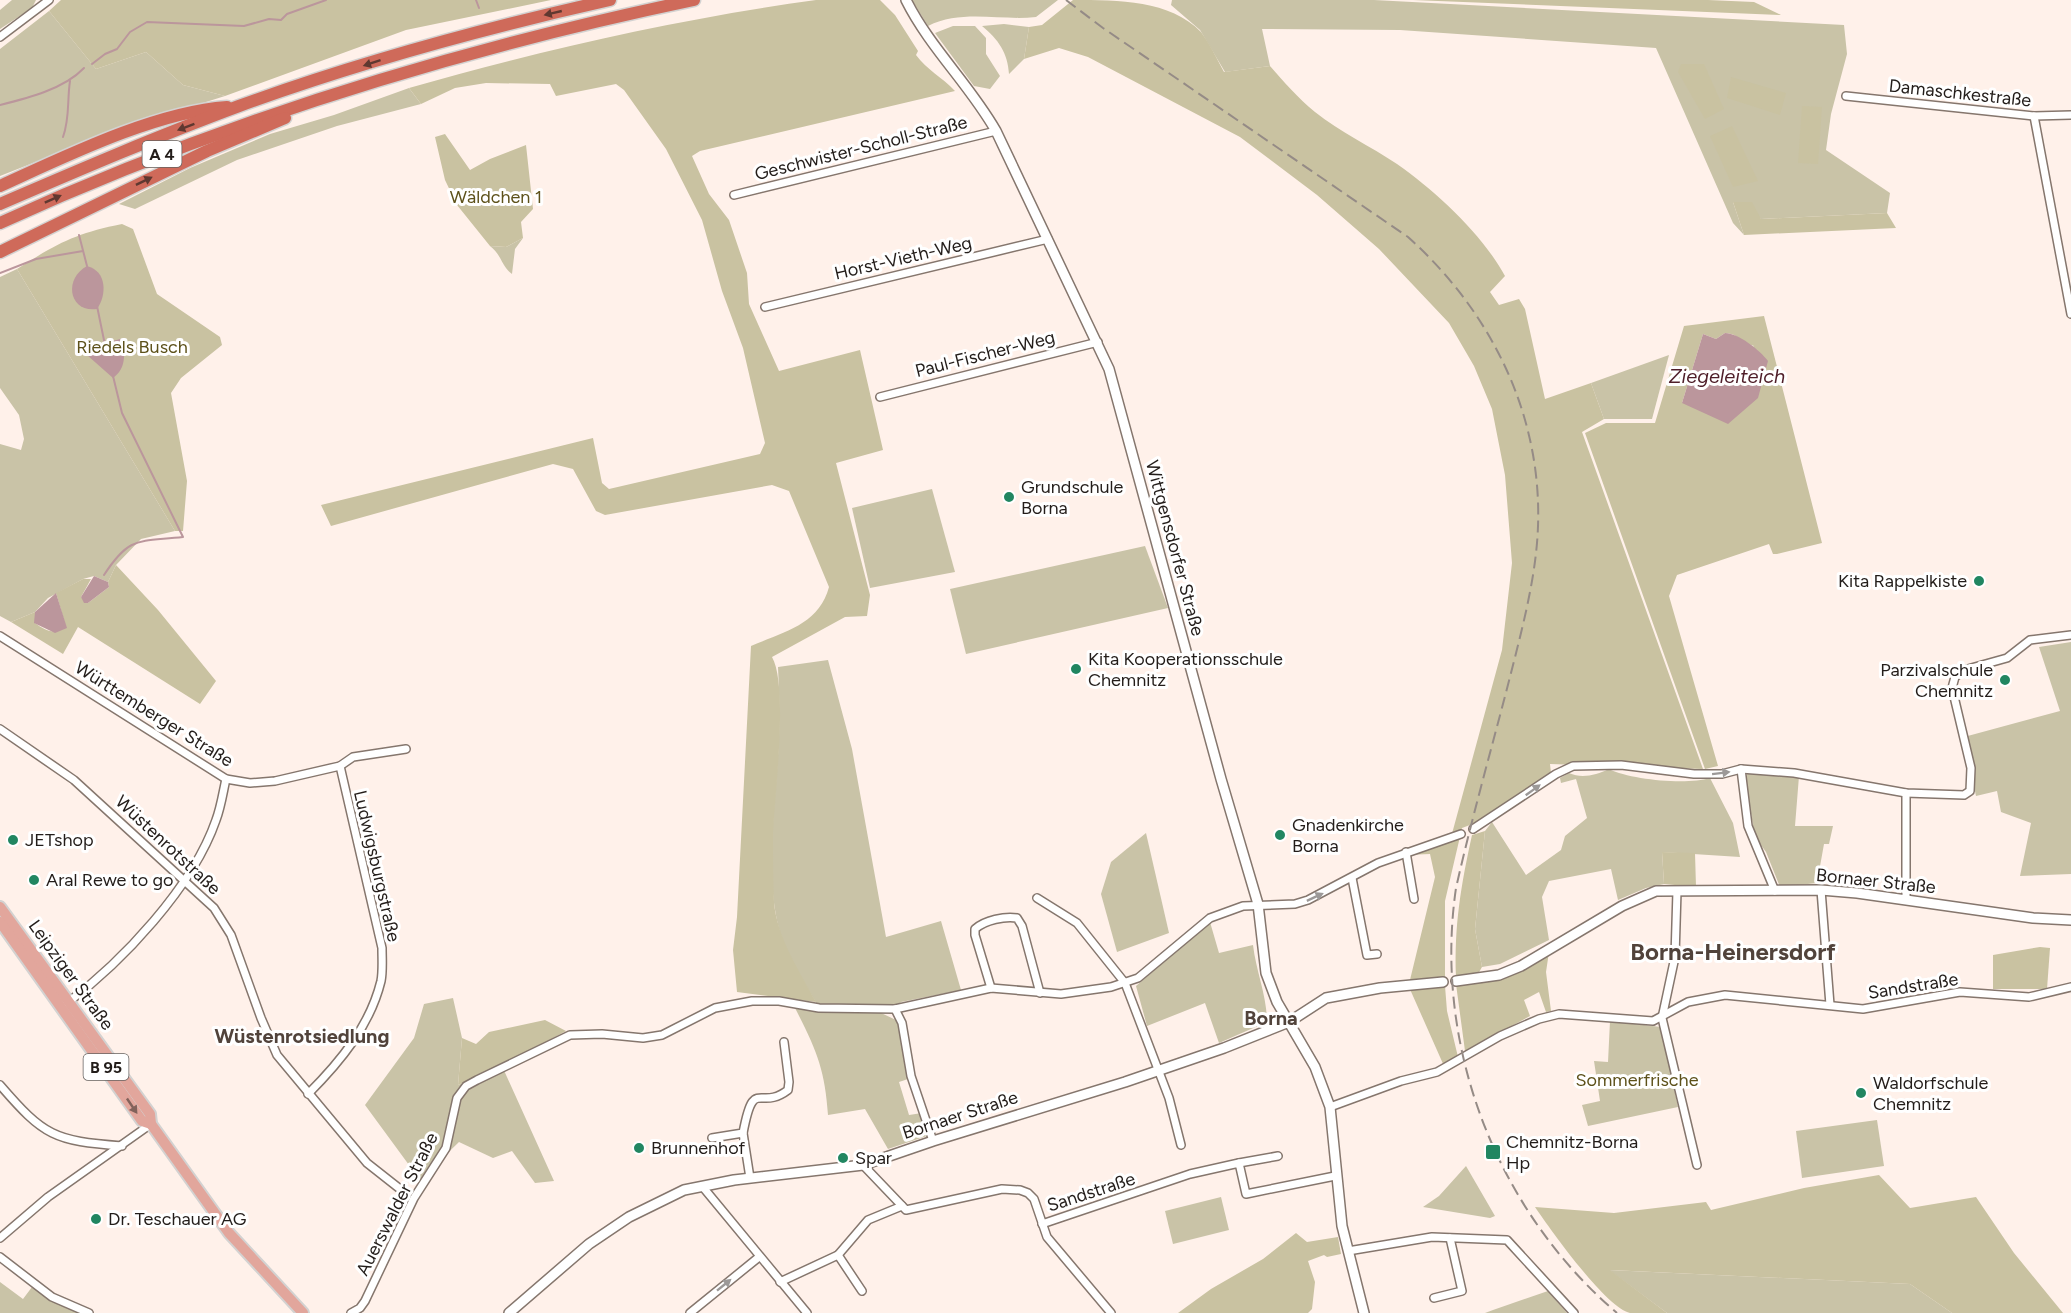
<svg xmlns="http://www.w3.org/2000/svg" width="2071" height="1313" font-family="Figtree,sans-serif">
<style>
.green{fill:#c9c3a7}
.forest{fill:#c9c2a1;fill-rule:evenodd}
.water{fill:#bb969c}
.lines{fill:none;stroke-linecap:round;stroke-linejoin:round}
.stream{stroke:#bb969c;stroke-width:2}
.street-casing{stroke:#85766d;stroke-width:10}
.secondary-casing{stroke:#85766d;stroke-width:12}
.primary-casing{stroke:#d3d2d1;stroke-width:14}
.highway-casing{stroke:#d3d2d1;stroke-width:15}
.street{stroke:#fff;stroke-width:7}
.secondary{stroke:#fff;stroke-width:9}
.primary{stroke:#e2a69c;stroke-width:10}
.highway{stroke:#cf6a5a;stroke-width:12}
.rail{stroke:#958b86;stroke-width:2;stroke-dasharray:12 6;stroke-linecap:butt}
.oneway{fill:#5f3830}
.oneway2{fill:#9c9998}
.oneway3{fill:#82625b}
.poi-dot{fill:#218661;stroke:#fff;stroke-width:2}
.labels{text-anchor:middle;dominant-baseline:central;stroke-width:6;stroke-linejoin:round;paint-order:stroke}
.shield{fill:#fff;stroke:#65615f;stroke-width:1.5}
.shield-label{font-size:16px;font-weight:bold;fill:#231d1a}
.street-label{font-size:18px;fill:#231d1a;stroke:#fff}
.park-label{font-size:18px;fill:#5d511a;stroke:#fff}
.poi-label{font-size:18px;fill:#231d1a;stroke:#fff;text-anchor:start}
.water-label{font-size:20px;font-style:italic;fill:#4f1e29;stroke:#fff}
.neighbourhood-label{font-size:20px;font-weight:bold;fill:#51433b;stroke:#fff}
.district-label{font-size:24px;font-weight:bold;fill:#51433b;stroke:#fff}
</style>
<rect width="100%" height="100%" fill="#fff1ea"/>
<g class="green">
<polygon points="12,0 36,0 32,8 0,29 0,10"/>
<path d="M912,0H1058L1036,17C1000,21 962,9 928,26Z"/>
<polygon points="1172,0 1374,0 1844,25 1847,54 1831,114 1826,150 1890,193 1887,213 1761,219 1733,202 1744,235 1733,223 1656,48 1400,30 1262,29 1270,66 1225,72 1200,30 1171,5"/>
<polygon points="49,11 96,69 146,52 183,85 225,96 114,131 0,176 0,49"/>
<path d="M1004,24L1029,27L1024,59L1009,74C1008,53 998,39 982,26Z"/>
<polygon points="953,26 975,26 986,38 986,54 1000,76 990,89 974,86 935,33"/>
<polygon points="409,88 421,104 337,126 237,160 135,209 119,204 190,168 270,134 334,115"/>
<path d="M523,238L515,249L512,274C501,266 502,255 490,246L506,247Z"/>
<polygon points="17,269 175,531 141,539 116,565 108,582 94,576 83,579 48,598 35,612 11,622 0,616 0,444 21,450 24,439 19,415 0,388 0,277"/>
<polygon points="1669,355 1652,419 1604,419 1591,383"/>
<polygon points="932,489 955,572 870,588 852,508"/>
<polygon points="1145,546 1168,608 966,654 950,589"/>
<polygon points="2071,642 2071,874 2020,876 2031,823 2001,812 1997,791 1976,796 1964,737 2060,711 2039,647"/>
<path d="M828,660L852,749L886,937L941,921L961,990L901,1002L895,1009L879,1012L896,1020L898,1025L908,1079L899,1082L909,1115L922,1113L930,1135L888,1149L865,1109L828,1115C825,1069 816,1049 795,1008H819C805,982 785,954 778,925C764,866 777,796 779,736C780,713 779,690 778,667Z"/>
<path d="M1609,769C1631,780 1687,785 1710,778L1733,823L1740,857L1662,852L1664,884L1646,888L1618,900L1611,869L1549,881L1542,897L1549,940L1500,964L1482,967L1475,929L1485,831L1492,822L1526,875L1561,850L1565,836L1587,818L1576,779L1561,783L1560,778L1569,773C1582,779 1596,775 1609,769Z"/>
<polygon points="1748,773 1799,776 1795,826 1833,826 1829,844 1824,844 1817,883 1780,887 1766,852 1755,837 1745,778"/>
<polygon points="1146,833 1169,933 1117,952 1101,894 1111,862"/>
<path d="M1210,922L1219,953L1253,945C1256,971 1267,996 1267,1022L1219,1043L1205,1003L1147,1026L1136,986Z"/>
<polygon points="453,998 462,1038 458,1085 502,1066 554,1181 535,1183 512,1151 493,1158 459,1142 420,1180 365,1105 414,1038 424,1004"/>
<polygon points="1610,1021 1661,1027 1678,1107 1588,1126 1582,1105 1600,1101 1594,1061 1608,1062"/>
<polygon points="1877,1120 1884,1166 1802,1178 1796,1131"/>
<polygon points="1466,1166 1495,1216 1490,1218 1423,1207 1439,1196"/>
<polygon points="1221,1197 1229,1230 1173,1244 1165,1211"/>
<polygon points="1609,1270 1910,1284 1952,1313 1667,1313"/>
<polygon points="0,1282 23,1299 32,1287 81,1313 0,1313"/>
<polygon points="1548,1291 1567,1313 1485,1313 1493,1310"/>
</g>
<g class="forest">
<polygon points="61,0 551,0 406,30 225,96 183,85 146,52 96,69 49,11"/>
<path d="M816,0H880L895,15L918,51L916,55C927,70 942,77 955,91L700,151L692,156L709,194L729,220L747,273L749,304L779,371L860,350L883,450L836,463L870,595L867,616L845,617L772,657C789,687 774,798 773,838C773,859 773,881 774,902C777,938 799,970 816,1002L737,992L733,950L737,917L751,646C783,632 819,625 829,587L789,491L772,485L605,515L596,511L573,469L553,464L331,526L321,505L593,438L602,483L609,489L760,454L765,443L743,348L722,291L702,220L666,149L624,90L616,84L556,96L550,84L486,83L455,88L421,104L409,88C542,50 678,19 816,0Z"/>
<path d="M1073,0C1119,0 1170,0 1201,32C1210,44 1217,59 1224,72L1270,66C1284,82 1298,98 1315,112C1340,132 1370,146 1397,164C1437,192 1482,234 1505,276L1490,292L1499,305L1519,299L1525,309L1545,399L1591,383L1604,419L1582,432L1703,769L1550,764L1551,773L1486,819L1462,828L1445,901V979L1409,984L1435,877L1430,854L1407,855L1450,841L1502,650L1512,563L1505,475L1492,409L1474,366L1449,323L1379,249L1317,195L1240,137L1088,57L1059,48L1024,59L1029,27L1042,25Z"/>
<polygon points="1413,0 1708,0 1754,2 1781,15"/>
<polygon points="1681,64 1704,64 1724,109 1705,119 1678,72"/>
<polygon points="1731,77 1786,93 1780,115 1727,98"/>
<polygon points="1802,106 1822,107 1818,164 1798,163"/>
<polygon points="1732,126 1758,181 1733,187 1710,136"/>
<polygon points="445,134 470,170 490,159 526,145 533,209 521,222 523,238 506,247 490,246 457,205 445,180 435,137"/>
<polygon points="1733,202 1752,202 1761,219 1887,213 1896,228 1744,235"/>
<path d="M122,224L133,229L157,294L220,337L222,345L181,378L171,393L187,481L183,531H175L17,269C56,244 76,233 122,224Z"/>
<path d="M1764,316L1822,543L1777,554H1773L1769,544L1677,575L1669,596L1718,766L1705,769L1585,433L1606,423H1655L1684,326ZM1725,333C1737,333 1742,343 1754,346L1682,403L1703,334L1716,339Z"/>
<path d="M116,565L158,610L216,681L200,704L78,627L63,654L11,622L35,612V623C46,631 54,635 66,627L56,593L83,579H91L81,597L88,603L109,587L108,582Z"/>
<path d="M1485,831L1475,929L1482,967L1478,974L1456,977C1454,926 1461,885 1472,835Z"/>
<polygon points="1662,852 1695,853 1696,887 1664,884"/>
<polygon points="2040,947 2050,948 2047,989 1993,989 1993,955"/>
<polygon points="1549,952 1546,972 1551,1011 1546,1012 1539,992 1524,1000 1530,1016 1465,1051 1456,984 1500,977"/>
<polygon points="1445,986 1447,1011 1458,1057 1444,1066 1409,987"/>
<polygon points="545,1020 566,1031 502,1066 458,1085 462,1038 476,1044 489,1032"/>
<path d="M1879,1175L1910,1208L1976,1197L2014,1253L2063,1313H1952L1910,1284L1610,1270L1667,1313C1656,1313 1641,1313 1630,1313C1606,1308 1550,1229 1535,1207L1614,1213L1706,1202L1711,1210L1804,1188Z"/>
<polygon points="1296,1233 1307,1242 1338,1237 1341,1254 1327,1257 1324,1255 1308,1261 1315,1282 1312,1309 1308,1313 1178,1313 1211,1289 1263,1259"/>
</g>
<g class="water">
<path d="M87,266C107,271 107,295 97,309C69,313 63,279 87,266Z"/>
<path d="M1725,333C1738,333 1760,350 1768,361L1758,398L1728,424L1682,403L1703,334L1716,339Z"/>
<path d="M124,338C124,354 127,368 113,378L87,355L90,347Z"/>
<polygon points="94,576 108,582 109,587 88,603 84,603 81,597"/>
<polygon points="56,593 67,628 55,633 34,623 35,612"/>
</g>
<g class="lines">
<g class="stream">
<polyline points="476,0 479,8"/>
<polyline points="92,64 105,54 117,49 130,32 147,22 244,26 269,19 281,20 287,14 326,0"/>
<path d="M0,105C28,98 64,89 84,68"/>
<path d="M63,137C70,118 67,100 70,81"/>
<polyline points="79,235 87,266"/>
<polyline points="0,273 36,259 83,251"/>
<polyline points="97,306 105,345"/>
<path d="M104,575C130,535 139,542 183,537L122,413L113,376"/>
</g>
<g class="street-casing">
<g id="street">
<polyline points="0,37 49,0"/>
<polyline points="1846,96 2034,116 2071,115"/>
<polyline points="2034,116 2071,314"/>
<polyline points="734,195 996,131"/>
<polyline points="765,307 1048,239"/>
<polyline points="880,397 1098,342"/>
<polyline points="0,636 226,779 250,783 275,781 340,766 353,757 406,749"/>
<polyline points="0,729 74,780 214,908 231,935 261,1018 277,1055 367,1163 400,1189"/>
<polyline points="1741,769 1748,826 1775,891"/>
<polyline points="1906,793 1906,900"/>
<polyline points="1473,829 1556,774 1573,766 1621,765 1694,774 1722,774 1741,769 1794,773 1906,793 1964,795 1970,791 1971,768 1952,688 1955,677 1964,670 2007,658 2030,640 2071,635"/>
<polyline points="1406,852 1414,899"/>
<polyline points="1352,878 1367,955 1377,954"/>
<polyline points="1821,890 1830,1005"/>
<polyline points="1677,891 1675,957 1662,1018 1697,1165"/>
<polyline points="1037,898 1077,923 1125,983 1169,1098 1181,1145"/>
<path d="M991,988L975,935V929C985,920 1005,916 1017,918L1022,926L1040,993"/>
<path d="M66,1004C122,962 193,887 216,820C221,807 223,792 226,779"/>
<polyline points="895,1009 902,1023 911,1076 933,1141"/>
<path d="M0,1085C44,1136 54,1141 122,1146"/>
<path d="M308,1094C340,1062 370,1026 381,981C383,971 382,959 382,948L340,766"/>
<polyline points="1330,1107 1401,1081 1437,1072 1500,1036 1539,1019 1559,1014 1653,1021 1688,1002 1725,995 1863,1009 1960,992 2029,997 2071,987"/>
<polyline points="743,1133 750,1178"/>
<path d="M712,1138L743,1133C754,1075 759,1112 788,1090L789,1082L784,1042"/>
<polyline points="1239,1163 1278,1156"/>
<polyline points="863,1165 906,1210 1002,1189 1020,1190 1028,1193 1034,1199 1047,1237 1111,1313"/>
<polyline points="702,1186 807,1313"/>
<polyline points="1042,1224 1190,1174 1239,1163 1246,1194 1335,1176"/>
<polyline points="0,1238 48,1197 151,1124"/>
<polyline points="1348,1251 1432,1237 1507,1240 1574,1313"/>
<polyline points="838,1255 862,1291"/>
<polyline points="0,1257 52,1297 89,1313"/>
<polyline points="780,1282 838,1255 868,1220 902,1206"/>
<polyline points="1434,1298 1462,1291 1450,1238"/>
<polyline points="351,1313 360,1308 365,1301 414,1198 446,1148 457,1098 466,1086 477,1080 570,1035 602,1034 643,1038 662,1035 715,1008 752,1001 779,1001 819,1008 895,1009 991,988 1061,994 1111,987 1138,978 1210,918 1243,906 1295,904 1308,900 1378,863 1461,834"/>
<polyline points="690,1313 759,1257"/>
</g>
</g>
<g class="secondary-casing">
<g id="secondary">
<path d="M906,0C930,48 970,85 996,131L1109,369L1221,779L1258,904L1266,973L1277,1002L1315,1067L1330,1107L1342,1226L1364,1313"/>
<polyline points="1456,981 1499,975 1521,966 1622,906 1656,891 1821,890 1857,893 2033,918 2071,920"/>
<polyline points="509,1313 589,1244 629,1217 684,1190 734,1180 863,1165 933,1141 1125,1082 1224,1048 1289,1022 1326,998 1380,988 1443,982"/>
</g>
</g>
<g class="primary-casing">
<g id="primary">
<polyline points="0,907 150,1114 151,1124 229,1233 303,1313"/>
<polyline points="0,922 142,1121 151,1124"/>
</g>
</g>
<g class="highway-casing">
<g id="highway">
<path d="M0,186C66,156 155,112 227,107"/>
<path d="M0,204C79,170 158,136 239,106C360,62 485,28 610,0"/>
<path d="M0,223C223,121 455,50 694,0"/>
<polyline points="0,252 207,151 285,118"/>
</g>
</g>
<use href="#street" class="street"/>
<use href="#secondary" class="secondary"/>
<use href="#primary" class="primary"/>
<use href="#highway" class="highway"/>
<path class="rail" d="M1066,0L1103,28L1408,237C1495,315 1547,425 1537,543C1533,589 1521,633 1510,677C1492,747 1472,817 1456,888C1433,1045 1496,1210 1617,1313"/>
</g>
<defs><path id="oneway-solid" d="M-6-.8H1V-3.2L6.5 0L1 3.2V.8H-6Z" transform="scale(1.5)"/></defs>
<g class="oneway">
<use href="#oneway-solid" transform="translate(553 13) rotate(167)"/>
<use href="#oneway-solid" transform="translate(372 63) rotate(162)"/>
<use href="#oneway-solid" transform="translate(186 127) rotate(159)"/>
<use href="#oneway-solid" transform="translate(144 181) rotate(-26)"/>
<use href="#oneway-solid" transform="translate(53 199) rotate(-24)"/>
</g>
<g class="oneway2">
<use href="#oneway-solid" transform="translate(1721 773) rotate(-7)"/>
<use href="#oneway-solid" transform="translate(1533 790) rotate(-36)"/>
<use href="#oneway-solid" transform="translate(1315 897) rotate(-25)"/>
<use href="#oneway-solid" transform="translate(724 1285) rotate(-39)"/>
</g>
<use class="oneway3" href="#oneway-solid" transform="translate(132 1106) rotate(56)"/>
<g class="poi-dot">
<circle cx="1009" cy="497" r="6"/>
<circle cx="1979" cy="581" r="6"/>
<circle cx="1076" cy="669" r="6"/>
<circle cx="2005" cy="680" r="6"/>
<circle cx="1280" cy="835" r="6"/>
<circle cx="13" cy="840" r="6"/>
<circle cx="34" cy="880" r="6"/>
<circle cx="1861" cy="1093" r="6"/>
<circle cx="639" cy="1148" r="6"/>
<rect x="1485" y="1144" width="16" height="16" rx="3"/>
<circle cx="843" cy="1158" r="6"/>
<circle cx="96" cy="1219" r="6"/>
</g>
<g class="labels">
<g class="shield">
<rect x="142.5" y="141" width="39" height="26" rx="4.5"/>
<rect x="83.5" y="1054" width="45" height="26" rx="4.5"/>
</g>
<g class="shield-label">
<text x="162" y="154">A 4</text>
<text x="106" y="1067">B 95</text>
</g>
<g class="street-label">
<text transform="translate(1960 93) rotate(6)">Damaschkestraße</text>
<text transform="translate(861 148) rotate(-14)">Geschwister-Scholl-Straße</text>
<text transform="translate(903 258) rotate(-13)">Horst-Vieth-Weg</text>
<text transform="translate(985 354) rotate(-14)">Paul-Fischer-Weg</text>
<text transform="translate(1175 548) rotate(75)">Wittgensdorfer Straße</text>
<text transform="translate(154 714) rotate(32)">Württemberger Straße</text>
<text transform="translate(168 845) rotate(43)">Wüstenrotstraße</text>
<text transform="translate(377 866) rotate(77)">Ludwigsburgstraße</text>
<text transform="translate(1876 881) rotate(6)">Bornaer Straße</text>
<text transform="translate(71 975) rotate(54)">Leipziger Straße</text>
<text transform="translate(1913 986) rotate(-9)">Sandstraße</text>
<text transform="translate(960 1115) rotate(-18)">Bornaer Straße</text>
<text transform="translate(1091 1192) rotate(-18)">Sandstraße</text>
<text transform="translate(397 1204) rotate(-63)">Auerswalder Straße</text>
</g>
<g class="park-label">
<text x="496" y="197">Wäldchen 1</text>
<text x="132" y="347">Riedels Busch</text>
<text x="1637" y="1080">Sommerfrische</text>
</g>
<g class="poi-label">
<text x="1021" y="487">Grundschule<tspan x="1021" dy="21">Borna</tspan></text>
<text x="1967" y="581" text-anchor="end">Kita Rappelkiste</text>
<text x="1088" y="659">Kita Kooperationsschule<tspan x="1088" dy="21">Chemnitz</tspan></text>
<text x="1993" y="670" text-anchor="end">Parzivalschule<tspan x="1993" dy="21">Chemnitz</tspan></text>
<text x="1292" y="825">Gnadenkirche<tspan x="1292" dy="21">Borna</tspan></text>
<text x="25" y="840">JETshop</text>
<text x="46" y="880">Aral Rewe to go</text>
<text x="1873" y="1083">Waldorfschule<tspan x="1873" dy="21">Chemnitz</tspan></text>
<text x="1506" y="1142">Chemnitz-Borna<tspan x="1506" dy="21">Hp</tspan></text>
<text x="651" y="1148">Brunnenhof</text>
<text x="855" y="1158">Spar</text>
<text x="108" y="1219">Dr. Teschauer AG</text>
</g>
<g class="water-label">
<text x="1727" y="376">Ziegeleiteich</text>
</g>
<g class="neighbourhood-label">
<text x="1271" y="1018">Borna</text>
<text x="302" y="1036">Wüstenrotsiedlung</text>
</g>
<g class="district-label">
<text x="1733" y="951">Borna-Heinersdorf</text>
</g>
</g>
</svg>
